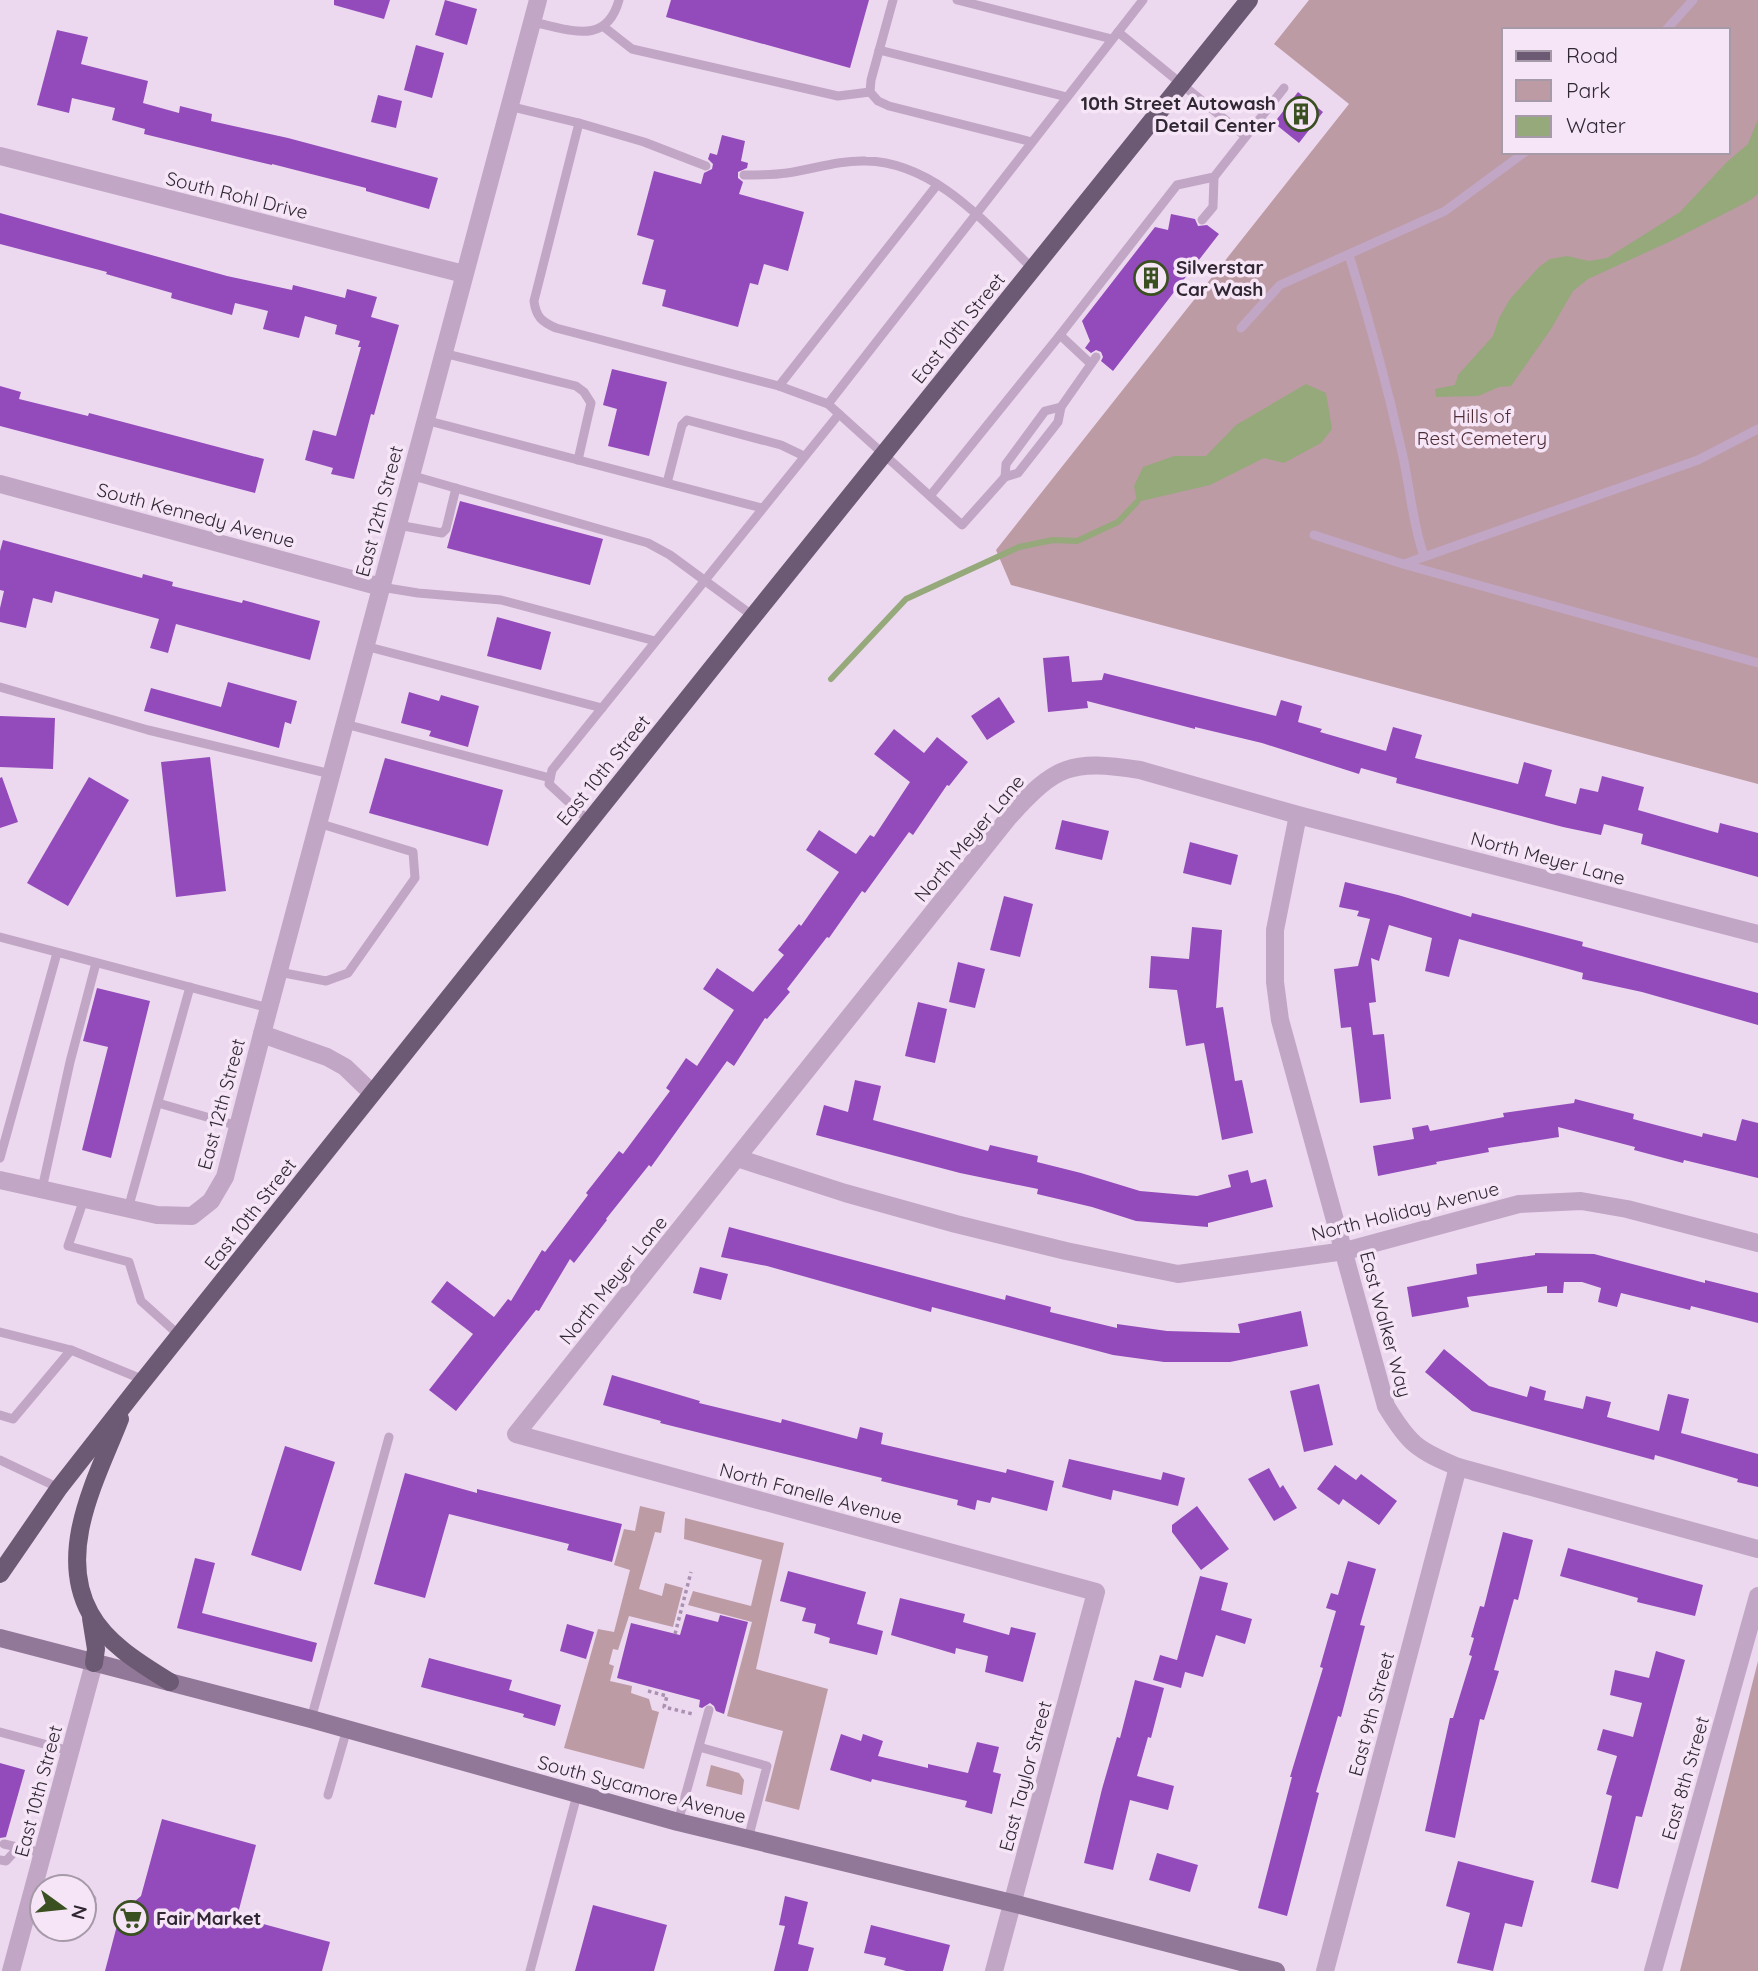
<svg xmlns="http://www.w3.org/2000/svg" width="1758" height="1971" font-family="Quicksand,sans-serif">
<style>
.green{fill:#bc9ba4;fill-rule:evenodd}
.water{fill:#95a97b}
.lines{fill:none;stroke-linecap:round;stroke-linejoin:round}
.stream{stroke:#95a97b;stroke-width:6}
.building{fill:#934bbb}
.path{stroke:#ab91b1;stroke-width:3.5;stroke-dasharray:3.5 3.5;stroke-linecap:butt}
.service{stroke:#c1a7c5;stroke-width:9}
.minor{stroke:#c1a7c5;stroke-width:18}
.tertiary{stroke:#c1a7c5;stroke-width:18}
.secondary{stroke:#917899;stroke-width:18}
.primary{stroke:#6c5973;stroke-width:18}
.labels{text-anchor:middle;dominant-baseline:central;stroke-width:7;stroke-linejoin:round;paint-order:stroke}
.poi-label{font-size:19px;font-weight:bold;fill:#2f2732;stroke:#f6e5f7;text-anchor:start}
.street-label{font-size:19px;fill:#2f2732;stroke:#f6e5f7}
.park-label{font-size:19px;fill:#4e2d35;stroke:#f6e5f7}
</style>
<rect width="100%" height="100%" fill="#edd9ef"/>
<g class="green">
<path d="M1309,0H1758V784L1011,585L996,550L1349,104L1274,44ZM1504,30H1728V152H1504Z"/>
<polygon points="640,1506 665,1512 661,1533 655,1532 639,1589 662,1596 665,1583 683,1588 673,1627 629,1616 618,1650 613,1649 609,1664 614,1666 610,1681 632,1686 631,1693 649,1699 652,1710 659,1712 644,1769 564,1748 598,1629 614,1632 630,1570 614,1565 624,1529 635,1531"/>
<polygon points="685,1518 784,1543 756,1669 828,1689 799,1810 765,1801 783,1731 727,1716 752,1622 688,1605 693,1591 751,1606 762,1560 684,1539"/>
<polygon points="1758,1661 1758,1971 1680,1971"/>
<polygon points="711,1765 739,1773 744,1780 742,1795 706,1786"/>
</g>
<g class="water">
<polygon points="1758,119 1758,194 1749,201 1671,241 1588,279 1573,291 1551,329 1511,386 1499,387 1478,396 1436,397 1435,389 1455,385 1458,375 1493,336 1499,318 1510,299 1539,267 1550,259 1567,256 1589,261 1607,258 1680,212 1727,162 1748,144"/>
<polygon points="1306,384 1326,393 1332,429 1321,443 1284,463 1264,458 1210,485 1137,502 1134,486 1143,467 1174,456 1206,456 1236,425"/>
</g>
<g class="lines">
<polyline class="stream" points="831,679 906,599 1019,547 1053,540 1077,541 1118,522 1137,502"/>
</g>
<g class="building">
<polygon points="334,0 390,0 384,19 334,5"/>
<polygon points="445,0 477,9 467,45 435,35"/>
<polygon points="671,0 869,0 850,68 666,17"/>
<polygon points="57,30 88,37 81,64 148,81 143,103 179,113 180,106 212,114 211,121 288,138 438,178 429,209 366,191 366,188 272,164 272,165 144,134 145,129 112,120 115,108 72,98 69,113 37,105"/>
<polygon points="416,45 444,53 432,98 404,90"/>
<polygon points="1298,92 1323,112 1299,143 1274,123"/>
<polygon points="378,95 402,101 396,128 371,122"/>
<polygon points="722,135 745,141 741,161 748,163 747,168 738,172 738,178 743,182 739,194 804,212 788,271 764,264 758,285 750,283 738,327 662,306 666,290 642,284 654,240 637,235 654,171 701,184 704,173 712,169 713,164 708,159 710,153 717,155"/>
<polygon points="0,213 227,276 292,290 293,285 345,298 347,289 377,297 371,317 399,325 374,415 371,414 354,479 331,474 333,468 305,460 313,430 336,436 361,347 358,347 360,341 335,334 337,325 305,316 299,338 263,329 268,311 235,303 232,315 171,298 172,293 106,274 107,272 0,244"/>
<polygon points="1171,214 1195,219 1198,226 1207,225 1219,234 1113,371 1101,361 1103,357 1101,352 1096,350 1091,353 1085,348 1090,341 1082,321 1155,227 1168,230"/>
<polygon points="612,369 667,382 649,456 608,446 617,409 603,405"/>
<polygon points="0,386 21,392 19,399 88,416 89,413 264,459 255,493 0,426"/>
<polygon points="460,501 603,539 590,585 447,548"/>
<polygon points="3,540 142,578 143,574 173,582 172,586 242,603 243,600 320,621 310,660 176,624 168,653 150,648 159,619 55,591 52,603 33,598 26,628 0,622 0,608 4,591 0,590 0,551"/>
<polygon points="497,617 551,632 541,670 487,656"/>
<polygon points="1069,656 1072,682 1102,680 1104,673 1276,716 1281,700 1302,706 1298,722 1322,729 1320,732 1386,751 1393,727 1422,735 1415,758 1518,784 1524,762 1552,770 1545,796 1576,804 1580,788 1598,792 1602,776 1644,787 1638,810 1718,833 1720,823 1758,833 1758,877 1641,844 1643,834 1604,824 1601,835 1563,827 1396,783 1397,778 1361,768 1359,774 1262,743 1195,727 1195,729 1087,701 1088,708 1048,712 1043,658"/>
<polygon points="228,682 297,701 291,724 285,722 279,748 144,711 151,688 221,707"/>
<polygon points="409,692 439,701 441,695 479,706 468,747 429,736 431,731 401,723"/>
<polygon points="999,697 1015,722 987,740 971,716"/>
<polygon points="0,716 55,718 53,769 0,767"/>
<polygon points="894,729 924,753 937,737 968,762 949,786 947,785 913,835 909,832 865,893 862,891 829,938 827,937 787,989 790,992 767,1019 765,1018 734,1066 727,1061 651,1167 649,1165 606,1219 607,1220 574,1263 570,1259 539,1311 536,1310 456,1411 429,1390 473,1334 431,1302 447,1281 494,1317 508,1299 511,1301 542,1250 545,1252 588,1195 586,1193 619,1151 623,1154 670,1091 666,1088 686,1058 697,1066 734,1010 703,989 717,968 753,992 784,955 778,950 799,924 801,926 839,872 806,850 819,830 856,854 870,835 874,837 910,782 874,754"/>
<polygon points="210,757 226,891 176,897 161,762"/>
<polygon points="385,758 503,790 488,846 369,813"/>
<polygon points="2,777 18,822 0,828 0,778"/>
<polygon points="89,777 129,800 68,906 27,883"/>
<polygon points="1062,820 1109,831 1102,860 1055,849"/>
<polygon points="1190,842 1238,855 1231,885 1183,873"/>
<polygon points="1345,882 1398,895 1471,917 1472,913 1583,942 1582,946 1758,993 1758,1025 1642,992 1582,979 1583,973 1459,939 1449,977 1425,971 1432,938 1389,925 1379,961 1371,958 1376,1002 1369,1003 1373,1035 1384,1034 1391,1099 1360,1103 1351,1027 1341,1028 1334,969 1358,966 1370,919 1357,916 1359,911 1339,907"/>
<polygon points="1004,896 1033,904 1020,957 990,950"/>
<polygon points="1192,927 1222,930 1216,1008 1223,1007 1235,1081 1242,1080 1253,1133 1222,1140 1204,1043 1186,1046 1177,990 1149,988 1151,956 1189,959"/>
<polygon points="958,962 985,969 975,1008 949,1002"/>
<polygon points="97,988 150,1001 111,1158 82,1150 108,1047 83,1041"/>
<polygon points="918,1002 947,1009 935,1063 905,1056"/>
<polygon points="855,1080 881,1086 873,1120 988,1151 990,1145 1038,1156 1037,1162 1081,1173 1140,1191 1197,1196 1231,1187 1228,1175 1248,1170 1251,1183 1266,1179 1273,1207 1208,1223 1208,1227 1136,1221 1092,1207 1037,1194 1038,1189 960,1173 816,1135 824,1105 848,1112"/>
<polygon points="1575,1099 1634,1114 1633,1119 1702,1137 1703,1133 1736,1141 1742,1119 1758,1123 1758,1178 1684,1160 1683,1163 1634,1150 1635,1147 1558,1127 1559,1137 1488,1148 1489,1152 1436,1162 1437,1164 1378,1176 1373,1146 1414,1139 1412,1128 1428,1125 1430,1131 1504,1117 1503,1113 1574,1103"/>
<polygon points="729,1227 1005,1300 1006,1295 1051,1307 1050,1312 1117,1328 1117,1324 1167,1331 1240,1333 1238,1324 1301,1311 1308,1346 1230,1362 1164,1362 1113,1355 932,1307 931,1312 767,1266 721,1257"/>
<polygon points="1535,1253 1594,1254 1705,1283 1705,1280 1758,1293 1758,1323 1691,1306 1690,1310 1621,1293 1617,1307 1598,1302 1601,1288 1582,1282 1564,1282 1563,1293 1547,1293 1547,1286 1467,1297 1469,1307 1412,1317 1407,1287 1477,1274 1476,1264 1535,1255"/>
<polygon points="700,1267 728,1274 721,1300 693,1293"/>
<polygon points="1444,1349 1489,1386 1527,1397 1530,1386 1546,1391 1544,1400 1583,1409 1586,1396 1611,1402 1607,1417 1659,1431 1668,1394 1689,1399 1681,1433 1758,1454 1758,1487 1737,1482 1738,1479 1655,1455 1654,1460 1472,1411 1425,1372"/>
<polygon points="612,1375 700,1401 699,1403 781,1423 782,1419 857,1439 860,1427 883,1433 881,1444 1006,1473 1007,1469 1054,1481 1047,1511 992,1497 990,1503 977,1500 975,1510 957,1505 958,1500 881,1481 882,1478 660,1423 661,1421 603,1405"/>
<polygon points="1319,1384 1333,1445 1304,1452 1290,1391"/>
<polygon points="285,1446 335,1462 301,1571 251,1555"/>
<polygon points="1069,1459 1161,1480 1163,1472 1185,1478 1178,1506 1113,1490 1111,1500 1062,1487"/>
<polygon points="1335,1465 1356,1480 1361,1474 1397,1501 1379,1525 1343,1499 1339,1505 1317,1489"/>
<polygon points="1269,1468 1280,1488 1283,1485 1297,1508 1274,1521 1248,1479"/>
<polygon points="405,1473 477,1493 477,1489 622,1524 612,1562 567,1550 569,1544 449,1514 425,1598 374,1584"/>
<polygon points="1197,1506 1229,1549 1201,1570 1172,1532 1172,1525"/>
<polygon points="1503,1532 1533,1540 1518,1600 1514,1599 1494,1670 1499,1671 1484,1720 1480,1719 1455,1838 1425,1831 1450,1718 1453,1718 1472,1656 1469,1655 1474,1638 1471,1637 1480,1606 1484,1607"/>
<polygon points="1568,1548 1703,1585 1695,1616 1637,1602 1638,1598 1560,1576"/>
<polygon points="195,1558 215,1563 202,1613 317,1643 312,1662 177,1628"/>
<polygon points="1348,1561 1376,1569 1360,1625 1365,1626 1341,1717 1338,1716 1316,1792 1319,1793 1287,1916 1258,1908 1292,1777 1290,1777 1323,1668 1320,1667 1336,1611 1326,1608 1331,1593 1338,1595"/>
<polygon points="788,1571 866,1592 857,1624 883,1631 877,1655 829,1643 830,1638 814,1633 816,1624 802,1621 806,1608 780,1601"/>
<polygon points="1200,1576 1228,1583 1221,1610 1252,1619 1245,1644 1216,1635 1203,1677 1185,1672 1181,1688 1153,1680 1160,1655 1177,1660"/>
<polygon points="900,1598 965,1614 963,1622 1009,1635 1011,1627 1036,1633 1023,1682 985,1672 988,1656 956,1648 955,1654 891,1635"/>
<polygon points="686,1614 718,1622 720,1615 748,1622 724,1714 716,1711 714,1706 710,1703 702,1708 699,1707 700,1700 617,1678 631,1623 680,1635"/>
<polygon points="567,1624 594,1632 586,1659 560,1651"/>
<polygon points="1656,1651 1685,1660 1642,1817 1636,1816 1618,1889 1591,1882 1612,1796 1606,1794 1617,1756 1597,1750 1603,1729 1633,1737 1642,1703 1610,1695 1615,1670 1649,1678"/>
<polygon points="429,1658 512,1680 509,1690 561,1705 555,1726 523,1717 524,1714 421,1687"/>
<polygon points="1135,1680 1164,1688 1151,1738 1148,1737 1137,1776 1174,1786 1168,1810 1130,1800 1113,1870 1084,1863 1102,1789 1117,1737 1120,1738"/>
<polygon points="841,1734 861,1741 863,1734 883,1741 878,1756 928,1768 928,1764 968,1773 977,1742 999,1747 993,1772 1001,1774 992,1814 965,1807 967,1801 872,1779 871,1782 830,1770"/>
<polygon points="0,1763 25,1770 6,1837 0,1838"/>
<polygon points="162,1819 256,1845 237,1917 330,1942 322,1971 105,1971 120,1914 141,1896"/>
<polygon points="1157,1853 1198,1865 1190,1892 1149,1880"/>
<polygon points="1458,1861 1534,1881 1522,1927 1505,1923 1493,1971 1457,1963 1470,1913 1446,1906"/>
<polygon points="785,1896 808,1902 798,1944 814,1948 808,1971 774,1971 785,1926 779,1925"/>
<polygon points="593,1905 667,1925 654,1971 575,1971"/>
<polygon points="871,1925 950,1945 943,1971 906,1971 884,1965 886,1958 864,1953"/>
</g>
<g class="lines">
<g class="path">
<polyline points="675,1634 691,1572"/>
<polyline points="648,1691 667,1696 664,1707 693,1714"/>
</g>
<g class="service">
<polyline points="893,0 871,80 870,92 878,101 889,106 1032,142"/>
<polyline points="957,0 1112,39"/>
<path d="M532,22C569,29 606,47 619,0"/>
<polyline points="604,27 632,49 838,96 870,92"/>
<polyline points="1666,30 1693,0"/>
<polyline points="1118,32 1245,136"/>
<polyline points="879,50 1067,97"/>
<path d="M509,106L579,123L534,301C536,317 542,322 556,328L779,386L828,404L962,525L1005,477L1018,473L1058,422L1061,407L1096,357"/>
<polyline points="579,123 644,142 706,166"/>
<path d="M744,175C759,175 773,175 787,173C814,169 839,160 866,161C935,162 987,225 1033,269"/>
<polyline points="1202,220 1213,207 1214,177"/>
<path d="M1349,255C1369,319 1387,385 1402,452C1410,487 1412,522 1424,556"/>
<polyline points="1241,328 1280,285 1445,211 1525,152"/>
<polyline points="1060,335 1091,364"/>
<polyline points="443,353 576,386 584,392 591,403 578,460"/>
<polyline points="779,386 937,185"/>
<polyline points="828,404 1143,0"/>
<polyline points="425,420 762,508"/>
<polyline points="410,475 648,543 670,555 753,616"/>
<polyline points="1005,477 1006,464 1045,411 1061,407"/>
<polyline points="667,483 682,425 687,420 781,445 804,456"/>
<polyline points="930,496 1060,335 1177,185 1214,177 1284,88"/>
<polyline points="398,525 442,533 446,529 456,488"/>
<polyline points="1314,535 1403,564 1758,663"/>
<polyline points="1404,564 1698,460 1758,429"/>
<polyline points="381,587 418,593 501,600 655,641"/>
<polyline points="365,646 602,708"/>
<polyline points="0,687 148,730 331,774"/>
<polyline points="345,724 550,778"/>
<polyline points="589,821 549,784 552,770 839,414"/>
<polyline points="0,937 269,1008"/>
<polyline points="279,972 326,981 348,973 415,878 413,852 318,823"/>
<polyline points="158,1103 238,1126"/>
<polyline points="0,1158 57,953"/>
<polyline points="42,1189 70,1062 96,963"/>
<polyline points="84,1199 68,1246 129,1262 141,1301 180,1336"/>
<polyline points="128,1209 190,987"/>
<polyline points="0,1332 71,1350 144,1380"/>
<polyline points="0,1415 13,1419 71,1350"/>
<polyline points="0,1460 59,1488"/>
<polyline points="311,1719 389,1437"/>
<polyline points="0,1732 70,1751"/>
<polyline points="699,1747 767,1766 748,1839"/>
<polyline points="328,1795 347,1729"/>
<polyline points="678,1822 709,1710"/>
<polyline points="4,1844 43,1853"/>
<polyline points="0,1860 6,1861 18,1848"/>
<polyline points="35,1883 49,1887"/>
<polyline points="84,1897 92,1899"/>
<polyline points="530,1971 577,1795"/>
</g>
<g class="minor">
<polyline points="0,156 464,274"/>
<polyline points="0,484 381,587"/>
<path d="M1298,815L1275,930V982L1280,1020L1386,1406C1409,1444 1417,1450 1458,1467L1758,1549"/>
<polyline points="737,1158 845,1193 956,1224 1066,1251 1178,1274 1345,1251 1519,1204 1581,1201 1627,1209 1758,1243"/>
<polyline points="0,1180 157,1215 192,1216 211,1201 225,1177 262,1034"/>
<polyline points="11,1971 94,1663"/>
<path d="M994,1971L1096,1592L516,1434L1009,817C1056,765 1071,759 1140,770L1298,815L1758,934"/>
<polyline points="1325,1971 1458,1467"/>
<polyline points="1653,1971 1758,1596"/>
</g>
<polyline class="tertiary" points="372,1093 345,1067 327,1057 262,1034 538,0"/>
<polyline class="secondary" points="0,1638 311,1719 678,1822 1012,1903 1276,1971"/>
<g class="primary">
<path d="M120,1419C97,1478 56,1551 90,1613C107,1644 141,1664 170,1682"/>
<polyline points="0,1574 59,1488 135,1391 739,634 1249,0"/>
<polyline points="91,1618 96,1649 94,1663"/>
</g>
</g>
<defs>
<g id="building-ring" transform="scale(1.75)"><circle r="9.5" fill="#f6e5f7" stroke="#3a5020" stroke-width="1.5"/><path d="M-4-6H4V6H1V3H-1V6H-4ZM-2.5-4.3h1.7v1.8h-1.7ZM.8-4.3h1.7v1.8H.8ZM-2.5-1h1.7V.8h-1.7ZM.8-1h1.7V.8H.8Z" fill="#3a5020"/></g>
<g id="supermarket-ring" transform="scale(1.75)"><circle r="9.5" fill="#f6e5f7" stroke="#3a5020" stroke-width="1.5"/><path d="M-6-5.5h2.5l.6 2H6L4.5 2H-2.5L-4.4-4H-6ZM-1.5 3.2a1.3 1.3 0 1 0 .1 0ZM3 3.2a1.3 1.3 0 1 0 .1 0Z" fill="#3a5020"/></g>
</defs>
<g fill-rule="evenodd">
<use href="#building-ring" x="1301" y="114"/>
<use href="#building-ring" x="1151" y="278"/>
<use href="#supermarket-ring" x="131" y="1918"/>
</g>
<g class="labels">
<g class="poi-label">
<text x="1276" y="103" text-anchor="end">10th Street Autowash<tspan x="1276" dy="22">Detail Center</tspan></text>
<text x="1176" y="267">Silverstar<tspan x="1176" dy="22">Car Wash</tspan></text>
<text x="156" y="1918">Fair Market</text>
</g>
<g class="street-label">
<text transform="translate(237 195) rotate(14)">South Rohl Drive</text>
<text transform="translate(958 328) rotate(-51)">East 10th Street</text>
<text transform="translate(379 511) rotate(-75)">East 12th Street</text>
<text transform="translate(196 515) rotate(15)">South Kennedy Avenue</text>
<text transform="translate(603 770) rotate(-51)">East 10th Street</text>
<text transform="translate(969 838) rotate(-50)">North Meyer Lane</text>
<text transform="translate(1548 858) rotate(15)">North Meyer Lane</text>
<text transform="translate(221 1104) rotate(-75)">East 12th Street</text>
<text transform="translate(1405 1211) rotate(-14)">North Holiday Avenue</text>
<text transform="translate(250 1214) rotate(-52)">East 10th Street</text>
<text transform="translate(613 1280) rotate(-51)">North Meyer Lane</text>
<text transform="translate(1386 1324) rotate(75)">East Walker Way</text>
<text transform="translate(811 1493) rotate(15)">North Fanelle Avenue</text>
<text transform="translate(1371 1714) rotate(-75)">East 9th Street</text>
<text transform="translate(1025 1776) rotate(-75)">East Taylor Street</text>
<text transform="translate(1685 1778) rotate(-74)">East 8th Street</text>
<text transform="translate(642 1789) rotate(15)">South Sycamore Avenue</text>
<text transform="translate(38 1791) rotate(-75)">East 10th Street</text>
</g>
<g class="park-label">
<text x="1482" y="416">Hills of<tspan x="1482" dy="22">Rest Cemetery</tspan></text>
</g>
</g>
<rect x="1502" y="28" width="228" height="126" fill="#f6e5f7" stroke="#a699a8" stroke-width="2"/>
<rect x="1516" y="51" width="35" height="10" fill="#6c5973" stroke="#a699a8" stroke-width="2"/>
<text x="1566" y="63" font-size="21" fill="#2f2732">Road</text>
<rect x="1516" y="80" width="35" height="21" fill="#bc9ba4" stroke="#a699a8" stroke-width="2"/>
<text x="1566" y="98" font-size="21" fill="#2f2732">Park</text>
<rect x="1516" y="116" width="35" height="21" fill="#95a97b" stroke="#a699a8" stroke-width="2"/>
<text x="1566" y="133" font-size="21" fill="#2f2732">Water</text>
<g transform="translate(63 1908) rotate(105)"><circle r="33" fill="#f6e5f7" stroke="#a699a8" stroke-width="2"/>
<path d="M0-5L12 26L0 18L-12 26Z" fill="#3a5020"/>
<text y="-10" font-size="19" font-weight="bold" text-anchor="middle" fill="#2f2732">N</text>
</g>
</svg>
